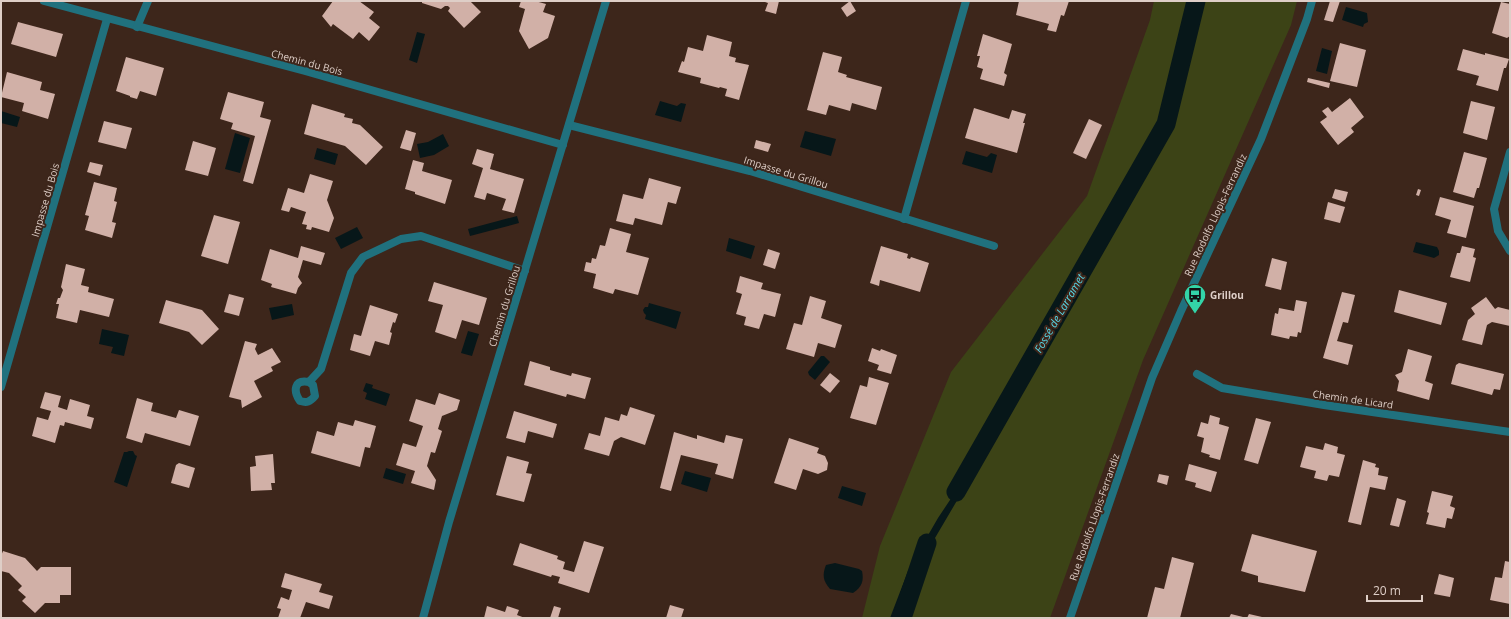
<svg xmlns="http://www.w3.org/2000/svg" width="1511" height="619" font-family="'Open Sans',sans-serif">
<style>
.green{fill:#3c4316}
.water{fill:#071719}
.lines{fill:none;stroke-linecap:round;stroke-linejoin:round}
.canal{stroke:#071719;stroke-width:19}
.building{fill:#d1b0a7}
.service{stroke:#20717e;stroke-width:8}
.minor{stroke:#20717e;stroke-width:8}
.labels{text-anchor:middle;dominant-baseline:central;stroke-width:4;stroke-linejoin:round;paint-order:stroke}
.street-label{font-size:10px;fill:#decec7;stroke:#3d261b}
.poi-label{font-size:10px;font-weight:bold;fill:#decec7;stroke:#3d261b;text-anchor:start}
.water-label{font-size:11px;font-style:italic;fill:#57d7e7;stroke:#3d261b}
</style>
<rect width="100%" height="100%" fill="#3d261b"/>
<polygon class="green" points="1154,1 1297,1 1291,25 1143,360 1050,618 862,618 880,546 951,372 1087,196 1150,20"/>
<g class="water">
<polygon points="1346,7 1367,13 1368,22 1364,24 1363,27 1342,20"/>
<polygon points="417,32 425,34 417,63 409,60"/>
<polygon points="1322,48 1332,51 1327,74 1316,71"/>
<polygon points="660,101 677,106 681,103 686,104 681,122 655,115"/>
<polygon points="1,111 20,117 17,127 1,123"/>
<polygon points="805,131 836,139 831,156 800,147"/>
<polygon points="235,133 250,138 240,173 225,169"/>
<polygon points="443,134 449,146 434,155 420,158 417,144 428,142"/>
<polygon points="317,148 338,154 335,165 314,159"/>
<polygon points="966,151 987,157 991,153 997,155 992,173 962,164"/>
<polygon points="517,216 519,223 470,236 468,229"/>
<polygon points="357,227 363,238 341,249 335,238"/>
<polygon points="729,238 755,246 751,259 726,251"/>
<polygon points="1416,242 1437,247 1439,251 1439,255 1434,258 1413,252"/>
<polygon points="649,303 681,312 676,329 645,319 646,315 644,313 643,310 645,307 648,307"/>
<polygon points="292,304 294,315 272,320 269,308"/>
<polygon points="102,329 129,335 124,356 111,353 113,347 99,344"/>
<polygon points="468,331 479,334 472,356 461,353"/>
<polygon points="821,356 824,356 830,362 815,380 809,375 808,372"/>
<polygon points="1026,372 1032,373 925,555 910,585 898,618 890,618 908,571 916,556 938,518 968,473"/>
<polygon points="366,383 373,385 372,388 390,394 386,406 365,399 367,393 363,391"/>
<polygon points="129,451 133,451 135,455 137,456 127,487 114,482 124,452 127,452"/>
<polygon points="386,468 406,474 403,484 383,478"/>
<polygon points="685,471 711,478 707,492 681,484"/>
<polygon points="842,486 866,493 862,506 838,498"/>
<path d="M835,563L859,569L862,571C864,581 862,587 853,593L830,589C823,581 822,575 826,565Z"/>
</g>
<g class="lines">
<g class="canal">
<polyline points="956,492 1166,124 1196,1"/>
<polyline points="902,618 927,543"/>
</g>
</g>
<g class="building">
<polygon points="333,1 359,1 374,12 369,18 380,27 369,41 359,32 353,39 333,24 331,27 322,16"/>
<polygon points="422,1 470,1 481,12 464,28 448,11 450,8 448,6 445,6 441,9 422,3"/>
<polygon points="521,1 535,1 546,4 543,12 555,16 548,38 529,49 519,31 525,9 519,7"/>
<polygon points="762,1 779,1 776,14 765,11 768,3"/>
<polygon points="850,1 856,11 847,17 841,8"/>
<polygon points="1019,1 1056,2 1069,1 1064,16 1061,15 1056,32 1047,30 1049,24 1016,15"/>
<polygon points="1330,1 1340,1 1333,22 1324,20"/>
<polygon points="1501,2 1510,4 1510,36 1507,38 1492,33"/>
<polygon points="18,22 63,34 56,57 11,44"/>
<polygon points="983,34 1012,44 1004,73 1007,75 1004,86 980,79 983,69 977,67 980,56 977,56"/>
<polygon points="707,35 732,42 729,56 736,58 735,62 749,65 739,100 725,96 727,89 720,87 719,88 700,83 701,78 678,72 682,61 684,62 688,47 703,51"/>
<polygon points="1340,43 1366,50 1357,87 1330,81"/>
<polygon points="1463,49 1485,55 1485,53 1509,59 1506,68 1504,68 1498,91 1476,85 1479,76 1457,70"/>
<polygon points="823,52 842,57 838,72 847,75 846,77 882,87 876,110 852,103 850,111 829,105 826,115 807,110"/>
<polygon points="126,57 164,68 156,96 140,91 137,99 130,97 130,96 116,91"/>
<polygon points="7,72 42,82 40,90 55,94 48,119 22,111 24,103 1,97"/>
<polygon points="1308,78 1330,83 1329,88 1307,82"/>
<polygon points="228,92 264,102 260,117 271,120 253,184 243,181 255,136 231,129 233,123 220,119"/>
<polygon points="1350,98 1364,117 1351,128 1354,132 1338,145 1320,122 1327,117 1322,111 1328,107 1332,112"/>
<polygon points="1471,101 1495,107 1487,140 1463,133"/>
<polygon points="312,104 345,114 344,117 353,119 352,123 360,125 383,147 366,165 345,146 304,134"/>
<polygon points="974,108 1009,119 1012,110 1026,114 1023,123 1025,123 1017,153 965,138"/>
<polygon points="1089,119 1102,125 1086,159 1073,153"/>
<polygon points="104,121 132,128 126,149 98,142"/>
<polygon points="406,130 416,133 411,151 400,148"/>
<polygon points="756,140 771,144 768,152 754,148"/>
<polygon points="193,141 216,148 208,176 185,170"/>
<polygon points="477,149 494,154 490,169 524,179 514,213 502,210 506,199 487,193 485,200 474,197 483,168 472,164"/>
<polygon points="1464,152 1487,158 1479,188 1477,188 1474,198 1453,192"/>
<polygon points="413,160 424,163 422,171 452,180 445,204 415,194 415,192 405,189"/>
<polygon points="90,162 103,165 100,176 87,172"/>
<polygon points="310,174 333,181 327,200 334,218 329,232 312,227 311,230 306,229 307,225 302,224 306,212 291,207 289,212 281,210 288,188 304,193"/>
<polygon points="649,178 681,187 676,204 668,202 662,225 635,218 633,225 616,221 623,194 643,199"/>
<polygon points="94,182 117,188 114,201 117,202 112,222 116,223 112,238 85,230 89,216 85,215"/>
<polygon points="1335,189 1348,192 1345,202 1332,198"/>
<polygon points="1418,189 1421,190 1419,196 1416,195"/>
<polygon points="1440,197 1474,206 1466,238 1447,233 1451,220 1435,215"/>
<polygon points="1328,202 1345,207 1340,223 1324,219"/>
<polygon points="214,215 240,222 228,264 201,256"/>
<polygon points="610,228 631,234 626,252 649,258 638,295 615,289 613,294 593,288 596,274 584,271 586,262 591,263 592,258 596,259 600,245 605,246"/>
<polygon points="301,246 325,253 321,265 303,260 298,277 302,283 298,288 296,294 271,287 272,284 261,280 270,249 298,258"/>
<polygon points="881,246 908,254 907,258 910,259 911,257 929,263 920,292 880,280 879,286 870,283"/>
<polygon points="1462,246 1475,249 1473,257 1476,258 1470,282 1450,277 1457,253 1460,253"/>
<polygon points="768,249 780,253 775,269 763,265"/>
<polygon points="1272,258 1287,262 1281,290 1265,286"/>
<polygon points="66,264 85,269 81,285 89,287 88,292 114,299 109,317 80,310 77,323 56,318 59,304 56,304 58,298 60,298 63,290 61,287"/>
<polygon points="740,276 763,283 761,289 781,294 775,317 764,314 759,329 744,325 746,317 736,314 742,294 736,292"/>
<polygon points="434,282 487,298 479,325 462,320 456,339 435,332 443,305 428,301"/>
<polygon points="1399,290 1447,303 1441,325 1394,312"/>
<polygon points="1342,292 1355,295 1348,323 1343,322 1337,341 1353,345 1348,365 1323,358"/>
<polygon points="229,294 244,298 239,316 224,312"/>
<polygon points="810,296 826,301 821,318 842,325 835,348 818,343 814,357 786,349 794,323 802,325"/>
<polygon points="1486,297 1495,309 1498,307 1510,310 1510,326 1492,322 1487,325 1482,345 1462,340 1468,320 1475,314 1471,308"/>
<polygon points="166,300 202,310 219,329 202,345 189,332 159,323"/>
<polygon points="1296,300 1307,302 1301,333 1298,332 1297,337 1290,336 1289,339 1271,335 1275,313 1278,314 1279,308 1294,311"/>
<polygon points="370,305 398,314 395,323 393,322 390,332 392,333 389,345 375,341 370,356 350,350 354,334 361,336"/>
<polygon points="245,341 257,344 255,349 258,355 272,348 281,362 271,367 273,371 254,381 262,397 242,408 241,400 229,397"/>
<polygon points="872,348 880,351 881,349 897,355 891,374 877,370 879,365 868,361"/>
<polygon points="1408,349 1432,356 1425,381 1433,384 1429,400 1397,391 1399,381 1395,375 1402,372"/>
<polygon points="530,361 550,367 550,370 571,376 572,373 591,378 585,399 567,394 566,397 524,385"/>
<polygon points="1459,363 1504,374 1500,390 1494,389 1492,395 1451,384 1456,365"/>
<polygon points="830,373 840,381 830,393 820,385"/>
<polygon points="869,377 889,383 876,425 850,418 860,385 867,387"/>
<polygon points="45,392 61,396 58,407 67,410 70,399 90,405 87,416 94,418 91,429 65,422 64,426 60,425 55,443 32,436 37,417 48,420 51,411 40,408"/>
<polygon points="439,393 460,400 457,410 442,416 438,429 442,431 435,453 431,452 427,466 436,480 434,490 411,483 415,471 396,465 403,443 416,447 423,426 409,421 416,399 435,405"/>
<polygon points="137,398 153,403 151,411 176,418 179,410 199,416 190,446 145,433 142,443 126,438"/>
<polygon points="630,407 655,415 645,445 621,437 614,441 609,456 584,449 589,433 600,436 605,417 619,421 621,414 627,416"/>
<polygon points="514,411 557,424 553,438 528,431 525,443 506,438"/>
<polygon points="1210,415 1220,418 1219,424 1229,427 1220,460 1209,457 1210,455 1201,452 1204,438 1197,436 1201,422 1208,424"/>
<polygon points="1256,418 1271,422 1258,464 1244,460"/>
<polygon points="355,420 376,426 370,448 365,447 360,467 311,453 317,431 334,436 338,422 353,426"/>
<polygon points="674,432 697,439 697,435 724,443 726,435 743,439 733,479 715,474 718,464 681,455 671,491 660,488"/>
<polygon points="789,438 819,448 817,453 825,456 828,463 827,470 818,474 803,469 796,490 774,483"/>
<polygon points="1325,443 1338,447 1337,453 1345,455 1339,477 1329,475 1327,481 1314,478 1316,471 1300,467 1306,446 1323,450"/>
<polygon points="273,454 275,483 271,483 272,490 251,491 250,467 256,466 255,456"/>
<polygon points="507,456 529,462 526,473 532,474 524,502 496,495"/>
<polygon points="1363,460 1376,464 1375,467 1379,468 1378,475 1388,477 1385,490 1370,487 1361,525 1348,522"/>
<polygon points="179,463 195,468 189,488 171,483 176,465"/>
<polygon points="1189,464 1217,472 1211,492 1195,487 1196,483 1185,480"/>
<polygon points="1159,474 1169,476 1167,485 1157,482"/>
<polygon points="1432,491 1453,496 1450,506 1455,508 1452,519 1447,518 1445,528 1426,524 1429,513 1427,512"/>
<polygon points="1397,498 1406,501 1399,527 1390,525"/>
<polygon points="1252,534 1317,551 1305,592 1258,582 1258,576 1241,571"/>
<polygon points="584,541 604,547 589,593 558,583 560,577 552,575 551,577 513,565 520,543 558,556 557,559 565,562 563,569 574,572"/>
<polygon points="3,551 25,558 37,571 41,567 71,567 71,595 60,595 60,603 45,603 35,613 22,601 26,597 18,590 22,586 9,573 1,571 1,556"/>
<polygon points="1172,557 1194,563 1180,618 1147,618 1155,587 1164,589"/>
<polygon points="1505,561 1510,562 1510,604 1490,600 1495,577 1502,578"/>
<polygon points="285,573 322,584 319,592 333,596 329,609 306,602 300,618 278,618 281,609 277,608 281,597 289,600 292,590 281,587"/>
<polygon points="1439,574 1454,578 1450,597 1434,594"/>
<polygon points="670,605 684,609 681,618 666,618"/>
<polygon points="487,606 505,612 507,606 519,610 517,615 525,618 484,618"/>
<polygon points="554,606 561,608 558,618 550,618"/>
<polygon points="1231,614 1243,617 1243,618 1229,618"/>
<polygon points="1249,614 1262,617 1262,618 1247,618"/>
</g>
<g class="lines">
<g class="service">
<polyline points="1,387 107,19"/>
<polyline points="1070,618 1152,378 1181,311 1261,139 1307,19 1312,1"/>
</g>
<g class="minor">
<polyline points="44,1 305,71 563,145"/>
<polyline points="137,27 148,1"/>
<polyline points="569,125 750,171 994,246"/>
<polyline points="1510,152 1494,209 1498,231 1510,251"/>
<polyline points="904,219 966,1"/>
<polyline points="1197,374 1222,388 1324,405 1510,432"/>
<path d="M309,382L313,385L315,396C310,402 307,403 300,401C293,391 294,379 309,382L321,369L351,273L363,257L401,239L421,236L525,271"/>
<polyline points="423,618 449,522 606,1"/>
</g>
</g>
<defs>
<g id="bus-pin" transform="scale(1.15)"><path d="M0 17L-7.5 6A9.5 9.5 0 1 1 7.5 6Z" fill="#33d4a8" stroke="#3d261b"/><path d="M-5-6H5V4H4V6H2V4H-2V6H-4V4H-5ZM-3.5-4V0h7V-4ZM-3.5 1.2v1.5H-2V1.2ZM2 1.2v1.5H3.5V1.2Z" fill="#111"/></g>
</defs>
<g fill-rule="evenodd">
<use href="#bus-pin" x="1195" y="295"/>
</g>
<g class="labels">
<g class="street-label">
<text transform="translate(307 62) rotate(15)">Chemin du Bois</text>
<text transform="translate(786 172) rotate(17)">Impasse du Grillou</text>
<text transform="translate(45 200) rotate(-74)">Impasse du Bois</text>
<text transform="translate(1215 215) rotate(-65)">Rue Rodolfo Llopis-Ferrandiz</text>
<text transform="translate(504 306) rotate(-73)">Chemin du Grillou</text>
<text transform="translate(1353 399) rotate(8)">Chemin de Licard</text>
<text transform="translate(1094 517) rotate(-71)">Rue Rodolfo Llopis-Ferrandiz</text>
</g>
<g class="poi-label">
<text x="1210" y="295">Grillou</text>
</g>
<g class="water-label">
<text transform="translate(1059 313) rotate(-60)">Fossé de Larramet</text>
</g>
</g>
<rect width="1511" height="619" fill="none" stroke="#decec7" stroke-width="4"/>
<path d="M1367 595v6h55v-6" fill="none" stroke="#decec7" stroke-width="2"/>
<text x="1373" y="595" font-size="12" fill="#decec7" stroke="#3d261b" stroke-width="3" paint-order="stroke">20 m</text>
</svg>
